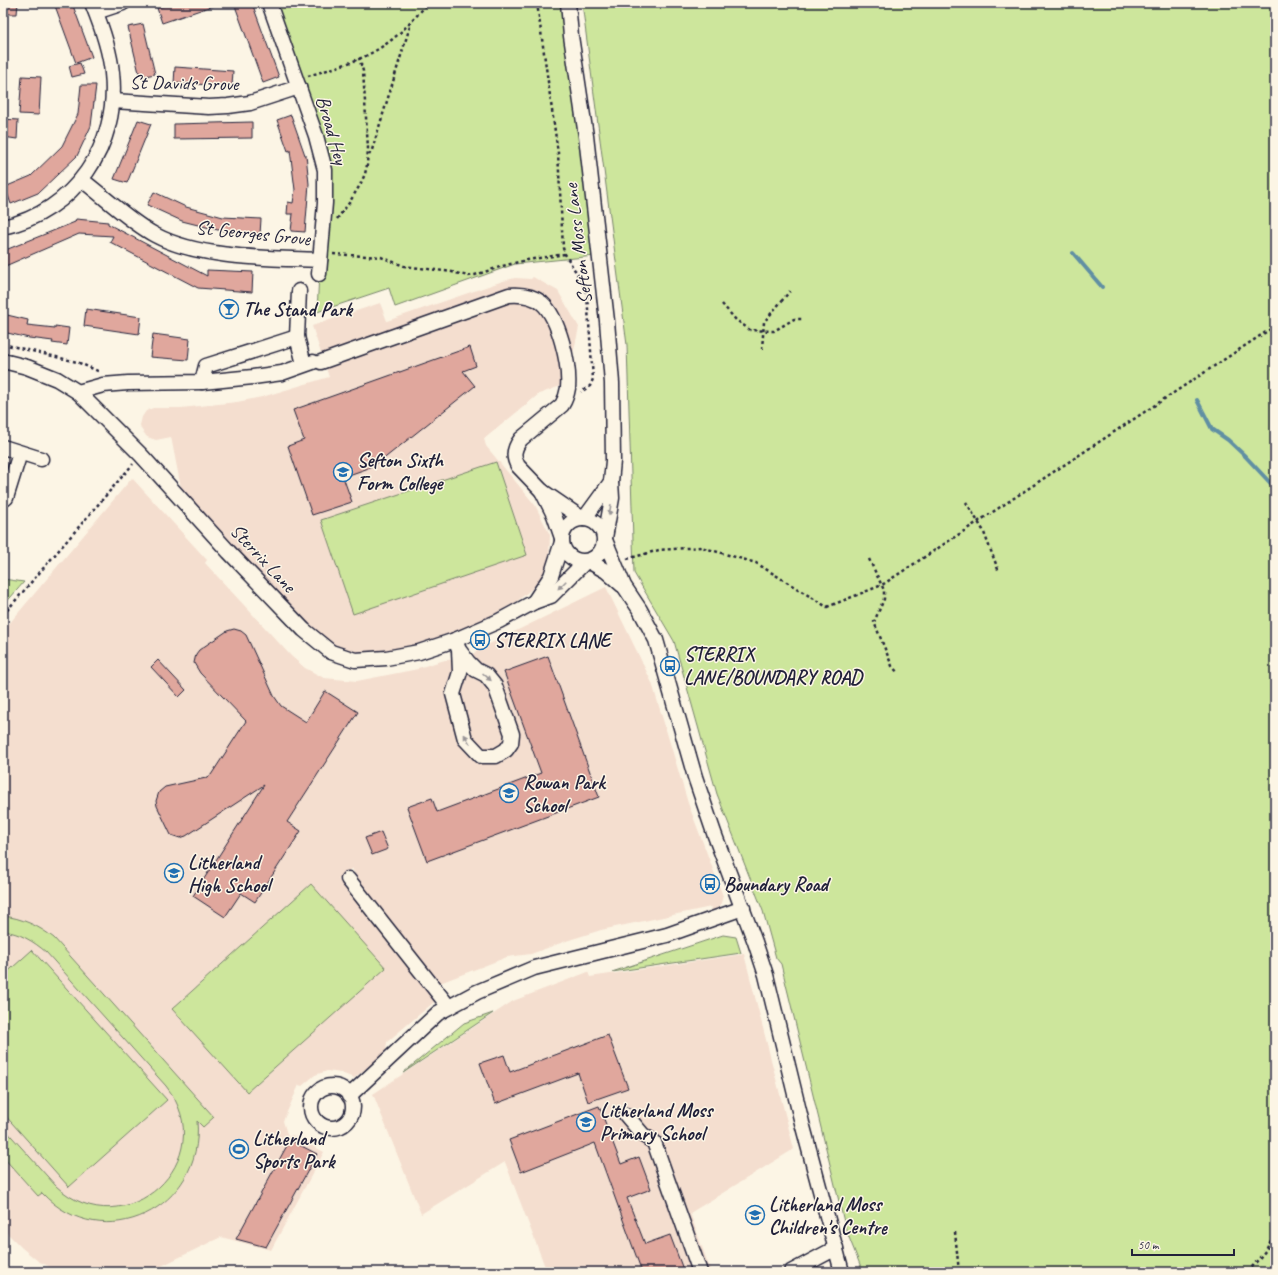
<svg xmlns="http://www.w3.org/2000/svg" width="1278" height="1275" font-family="Caveat,sans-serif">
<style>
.built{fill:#f4decf}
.green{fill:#cde69c;stroke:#78846c}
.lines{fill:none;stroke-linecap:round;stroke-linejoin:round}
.stream{stroke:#608fa3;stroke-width:4}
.building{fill:#e0a79d;stroke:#22223b}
.minor-casing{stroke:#22223b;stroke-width:17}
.path{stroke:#22223b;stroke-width:2.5;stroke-dasharray:3 3;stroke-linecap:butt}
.minor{stroke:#fcf5e5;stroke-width:14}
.oneway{fill:#9a9698}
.labels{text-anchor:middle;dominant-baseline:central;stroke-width:3;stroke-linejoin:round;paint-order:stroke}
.street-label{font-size:20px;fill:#22223b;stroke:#fcf5e5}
.poi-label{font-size:20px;font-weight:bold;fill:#22223b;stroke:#fcf5e5;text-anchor:start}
</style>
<rect width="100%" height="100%" fill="#fcf5e5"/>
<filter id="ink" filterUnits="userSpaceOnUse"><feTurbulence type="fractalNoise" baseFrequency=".025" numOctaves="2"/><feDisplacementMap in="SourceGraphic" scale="8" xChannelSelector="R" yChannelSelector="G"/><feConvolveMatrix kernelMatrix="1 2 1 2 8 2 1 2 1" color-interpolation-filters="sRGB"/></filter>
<g filter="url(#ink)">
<g class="built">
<polygon points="533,277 558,291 579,327 574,350 563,385 539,394 484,439 486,446 535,505 550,535 549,559 545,573 535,586 515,603 467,628 438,640 400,650 337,655 183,498 171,437 156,440 147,437 141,429 140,425 142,417 146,411 153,408 181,408 237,402 262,397 329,377 312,326 380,303 387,321 503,281 515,278 531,279"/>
<polygon points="132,478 207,560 205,563 291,656 305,668 324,678 357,681 418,669 418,668 445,660 468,659 477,650 606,587 652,683 688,803 723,896 721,903 719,907 712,912 711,907 601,930 566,941 531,954 507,957 440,983 357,879 352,868 338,879 432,996 434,1002 387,1042 386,1050 383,1055 354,1078 341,1073 327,1071 315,1075 302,1086 299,1085 283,1121 288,1137 292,1135 324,1152 271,1250 221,1237 149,1272 60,1272 38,1261 22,1248 3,1229 3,631"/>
<polygon points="744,954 794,1149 690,1213 711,1272 547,1272 505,1162 421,1214 373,1094 513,1001 588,972 590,977"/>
</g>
<g class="green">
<polygon points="269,3 574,3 605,255 515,264 395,307 389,288 317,312 319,274 326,187"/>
<polygon points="582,3 1275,3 1275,1272 863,1272 846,1230 781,964 776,958 763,911 717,794 674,641 634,573 627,345"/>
<polygon points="496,462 527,555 353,614 321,520"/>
<polygon points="3,579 24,582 3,606"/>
<polygon points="311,884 386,968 247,1092 172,1009"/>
<path d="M3,916C22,918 39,926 54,938L214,1117L203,1127L197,1121C205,1208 103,1258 42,1193L38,1196L3,1157V1127L56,1186C125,1250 224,1159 166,1086L46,952C33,941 20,933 3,931Z"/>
<polygon points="723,935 736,937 741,953 612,972"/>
<polygon points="32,950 167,1100 69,1187 3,1113 3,976"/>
<polygon points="493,1013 403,1073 464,1023"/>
</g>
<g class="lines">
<g class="stream">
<polyline points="1073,253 1102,287"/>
<polyline points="1197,400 1212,429 1228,440 1245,456 1275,488"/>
</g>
</g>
<g class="building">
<polygon points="3,3 18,3 17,14 3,14"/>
<polygon points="54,3 72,3 92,57 76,63"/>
<polygon points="172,3 215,3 215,5 162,23 157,8"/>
<polygon points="234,3 252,3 279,77 263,83"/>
<polygon points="143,24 155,74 140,77 128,27"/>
<polygon points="80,63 84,74 72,77 69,66"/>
<polygon points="175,67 233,71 232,86 174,83"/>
<polygon points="22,76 41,77 39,115 19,114"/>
<polygon points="81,85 96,85 91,126 77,156 38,193 11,204 5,187 31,176 62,146 78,114"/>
<polygon points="291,115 305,155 306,155 309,184 305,232 291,231 293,214 287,214 288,202 293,203 295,190 290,150 288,151 277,120"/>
<polygon points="3,119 18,120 17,139 3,137"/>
<polygon points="138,120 151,124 127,183 114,179"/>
<polygon points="252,122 252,138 174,139 174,124"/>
<polygon points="154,192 186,207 223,217 261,219 260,234 218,230 182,221 147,205"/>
<polygon points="76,219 108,222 108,224 207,276 207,270 253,272 252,292 198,288 110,242 113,236 79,234 3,267 3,251 75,222"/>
<polygon points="86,309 141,317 139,334 84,326"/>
<polygon points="3,314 28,320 27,325 55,328 55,326 69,328 67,345 52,343 53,341 29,338 3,332"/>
<polygon points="153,334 190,339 188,360 150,357"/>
<polygon points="470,347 476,366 463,371 475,386 381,461 366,469 343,477 352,502 312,515 288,446 304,440 293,410"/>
<polygon points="234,629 241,631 246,635 274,696 281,706 306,722 325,691 358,712 287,822 301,831 255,902 241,893 225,917 193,896 264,785 186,836 180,838 171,835 157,806 156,801 159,792 165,787 206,778 211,775 246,721 200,673 194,663 196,654 199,650 227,631"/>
<polygon points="548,656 599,797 427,861 407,807 432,798 437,812 541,773 504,672"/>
<polygon points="158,660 186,690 179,697 151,667"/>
<polygon points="381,832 388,849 372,855 365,838"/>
<polygon points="608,1035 628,1088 588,1102 578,1073 495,1104 480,1063 504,1055 510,1072"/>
<polygon points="599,1106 621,1164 639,1157 651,1189 627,1198 645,1244 670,1235 684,1272 642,1272 595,1143 521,1172 509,1140"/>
<polygon points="290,1140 317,1154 266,1247 236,1239"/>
</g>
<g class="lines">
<g class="minor-casing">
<g id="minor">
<polyline points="269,3 316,136 325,170 325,203 319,274"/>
<polyline points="568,3 571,36 586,136 607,321 612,383 613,461 611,482 612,498 605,538"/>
<polyline points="96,12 123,3"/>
<polyline points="113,101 209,107 228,106 250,103 299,87"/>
<path d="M82,180C106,198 129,221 155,235C200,259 269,258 320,260"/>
<path d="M3,227C74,212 120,145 112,73C110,49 101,25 92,3"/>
<polyline points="297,337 299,291"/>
<polyline points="3,361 27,367 57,379 78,392 141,455 229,552 304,630 331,652 355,660 386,658 419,652 455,640 499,621 534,602 551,596 586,561"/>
<path d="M321,362L509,295C521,294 532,295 542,303C559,318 570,365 568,388C567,394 565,400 562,405L521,439C514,448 512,456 518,466L542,491L583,519"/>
<polyline points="202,382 206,366 297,337 304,364"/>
<polyline points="78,392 103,385 128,383 202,382 253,377 282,373 313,362"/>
<polyline points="3,447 41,459"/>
<polyline points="542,491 554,515 562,538"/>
<polyline points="6,498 20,453"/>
<circle cx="583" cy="540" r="21"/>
<polyline points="584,519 611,482"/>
<polyline points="605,540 624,586 640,610 656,640 695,777 714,833 755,942 766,975 802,1123 842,1272"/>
<polyline points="588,561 606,571 622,585"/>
<polyline points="534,602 551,576 562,542"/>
<polyline points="455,640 459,650 460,672 453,694 465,739 481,756 496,756 506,750 511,743 512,734 495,686 486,675 476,670 468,662 459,650"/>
<polyline points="348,879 449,1007"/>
<circle cx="332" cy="1107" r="21"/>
<polyline points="349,1096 438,1013 477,992 534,968 667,935 743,908"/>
<polyline points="626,1115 643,1135 654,1142 700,1272"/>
<polyline points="791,1272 836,1248"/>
</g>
</g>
<g class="path">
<polyline points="537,3 558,153 563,248 565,254 582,282 587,295 593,379 590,386 581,392"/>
<path d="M308,76C333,68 361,61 383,46C401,34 414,19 428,3"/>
<polyline points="369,155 372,150 411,23"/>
<polyline points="337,219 349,203 360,185 365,174 367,165 368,148 363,71 359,58"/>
<polyline points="333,254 381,257 404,266 452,272 468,276 475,275 506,265 527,260 565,254"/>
<polyline points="722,304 736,320 750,330 774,331 794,319 804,319"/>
<polyline points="3,344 77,362 100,372"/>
<polyline points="762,349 764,322 790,291"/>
<polyline points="966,502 983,530 999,572"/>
<polyline points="627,559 659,550 701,547 756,563 827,607 882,585 1275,326"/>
<polyline points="869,559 884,590 884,599 874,622 892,666 898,673"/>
<polyline points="3,615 133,464"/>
<polyline points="955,1232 959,1272"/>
<polyline points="1248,1272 1266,1250 1275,1233"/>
</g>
<use href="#minor" class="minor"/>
</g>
<defs><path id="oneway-solid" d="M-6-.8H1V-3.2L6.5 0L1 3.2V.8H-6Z"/></defs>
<g class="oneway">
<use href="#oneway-solid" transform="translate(610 510) rotate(100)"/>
<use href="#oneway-solid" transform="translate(562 585) rotate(135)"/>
<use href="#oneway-solid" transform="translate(487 677) rotate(42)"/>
<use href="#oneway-solid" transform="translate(467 739) rotate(-121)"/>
</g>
</g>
<defs>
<g id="bar-ring" transform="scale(1)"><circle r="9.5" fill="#fcf5e5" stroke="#1f6fb2" stroke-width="1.5"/><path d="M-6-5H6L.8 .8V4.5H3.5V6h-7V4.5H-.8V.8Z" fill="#1f6fb2"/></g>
<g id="school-ring" transform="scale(1)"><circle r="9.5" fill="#fcf5e5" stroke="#1f6fb2" stroke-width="1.5"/><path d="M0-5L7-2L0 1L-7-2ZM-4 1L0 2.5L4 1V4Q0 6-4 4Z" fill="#1f6fb2"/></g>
<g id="bus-ring" transform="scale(1)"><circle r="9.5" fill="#fcf5e5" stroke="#1f6fb2" stroke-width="1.5"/><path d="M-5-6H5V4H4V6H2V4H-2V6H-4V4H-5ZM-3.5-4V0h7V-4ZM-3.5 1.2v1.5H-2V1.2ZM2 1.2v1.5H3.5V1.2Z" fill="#1f6fb2"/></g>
<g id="stadium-ring" transform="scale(1)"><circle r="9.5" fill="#fcf5e5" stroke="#1f6fb2" stroke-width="1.5"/><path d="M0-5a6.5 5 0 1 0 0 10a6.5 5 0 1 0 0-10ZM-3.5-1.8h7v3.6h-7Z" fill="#1f6fb2"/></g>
</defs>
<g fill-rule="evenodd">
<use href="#bar-ring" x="229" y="309"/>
<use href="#school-ring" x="343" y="472"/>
<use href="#bus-ring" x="480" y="640"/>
<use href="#bus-ring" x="670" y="666"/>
<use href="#school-ring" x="509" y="793"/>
<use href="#school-ring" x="174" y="873"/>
<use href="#bus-ring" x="710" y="884"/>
<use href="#school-ring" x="586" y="1122"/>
<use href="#stadium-ring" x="239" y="1149"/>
<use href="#school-ring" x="755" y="1215"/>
</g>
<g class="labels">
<g class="street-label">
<text transform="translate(184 83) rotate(1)">St Davids Grove</text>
<text transform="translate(332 130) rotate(74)">Broad Hey</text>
<text transform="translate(253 233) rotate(6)">St Georges Grove</text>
<text transform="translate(578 244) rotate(-97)">Sefton Moss Lane</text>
<text transform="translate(263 558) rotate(47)">Sterrix Lane</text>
</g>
<g class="poi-label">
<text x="243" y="309">The Stand Park</text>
<text x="357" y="460">Sefton Sixth<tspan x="357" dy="23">Form College</tspan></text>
<text x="494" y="640">STERRIX LANE</text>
<text x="684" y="654">STERRIX<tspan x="684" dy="23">LANE/BOUNDARY ROAD</tspan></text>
<text x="523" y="782">Rowan Park<tspan x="523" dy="23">School</tspan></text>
<text x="188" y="862">Litherland<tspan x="188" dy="23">High School</tspan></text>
<text x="724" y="884">Boundary Road</text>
<text x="600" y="1110">Litherland Moss<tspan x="600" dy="23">Primary School</tspan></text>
<text x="253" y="1138">Litherland<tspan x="253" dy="23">Sports Park</tspan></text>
<text x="769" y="1204">Litherland Moss<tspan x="769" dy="23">Children's Centre</tspan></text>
</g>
</g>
<rect width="1278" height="1275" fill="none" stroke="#fcf5e5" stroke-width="16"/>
<rect x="8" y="8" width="1262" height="1259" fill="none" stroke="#22223b" stroke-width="1.5" filter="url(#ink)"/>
<path d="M1132 1249v6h102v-6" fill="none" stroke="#22223b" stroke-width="2"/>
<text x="1138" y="1249" font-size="12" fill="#22223b" stroke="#fcf5e5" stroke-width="3" paint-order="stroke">50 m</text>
</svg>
